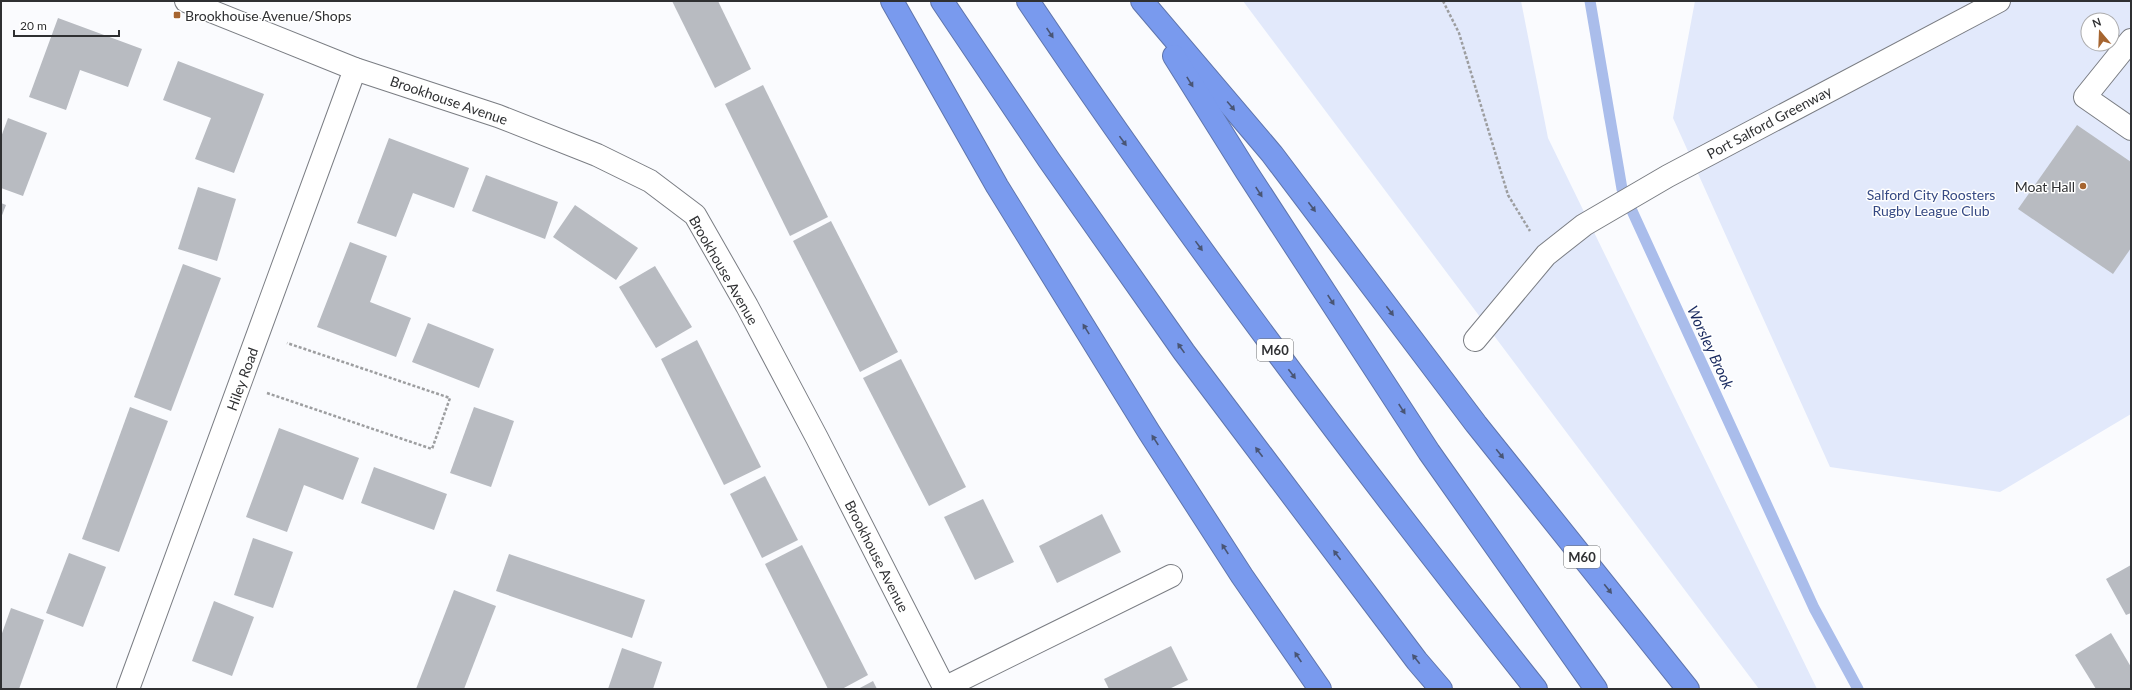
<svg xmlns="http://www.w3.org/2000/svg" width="2132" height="690" font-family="Lato,sans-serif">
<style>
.green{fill:#e2e9fb;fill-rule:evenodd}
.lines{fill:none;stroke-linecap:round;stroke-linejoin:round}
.stream{stroke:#aabdeb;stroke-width:11}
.building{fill:#b8bbc1}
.minor-casing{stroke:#7a7d83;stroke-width:24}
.highway-casing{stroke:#5f75ac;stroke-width:24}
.path{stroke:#9d9ea0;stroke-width:2.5;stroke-dasharray:3 2;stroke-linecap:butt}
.minor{stroke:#fff;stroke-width:22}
.highway{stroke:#799aee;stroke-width:22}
.oneway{fill:#495574}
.poi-dot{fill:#a66530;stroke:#fff;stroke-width:1.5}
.labels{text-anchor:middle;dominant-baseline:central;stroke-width:3;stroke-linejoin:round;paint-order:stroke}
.shield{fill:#fff;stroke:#6d6e70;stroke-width:1}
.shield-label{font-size:13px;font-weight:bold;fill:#2f3032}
.poi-label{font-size:14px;fill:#2f3032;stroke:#fff;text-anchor:start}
.street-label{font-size:14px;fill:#2f3032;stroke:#fff}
.park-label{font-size:14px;fill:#354983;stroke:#fff}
.water-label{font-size:15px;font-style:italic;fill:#18295f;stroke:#fff}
</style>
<rect width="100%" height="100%" fill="#fafbfe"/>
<g class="green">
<polygon points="1243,1 1521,1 1548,138 1817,689 1759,689"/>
<path d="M1695,1H2131V414L2000,492L1830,467L1673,118ZM2088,20H2112V44H2088Z"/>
</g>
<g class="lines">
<polyline class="stream" points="1590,1 1622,189 1814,608 1858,689"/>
</g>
<g class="building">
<polygon points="672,1 718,1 751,69 715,88"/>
<polygon points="58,18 142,49 128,87 80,70 66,110 29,97"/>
<polygon points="178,61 264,94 234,173 195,159 211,118 163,100"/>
<polygon points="763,85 828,217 790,236 725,104"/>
<polygon points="8,118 47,133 23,196 1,188 1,137"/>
<polygon points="2077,125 2131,162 2131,248 2113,274 2018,209"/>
<polygon points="389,138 469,168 454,208 413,193 396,237 357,223"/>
<polygon points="486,175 558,202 545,239 472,211"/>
<polygon points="198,187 236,199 217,261 178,249"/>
<polygon points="1,203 6,205 1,218"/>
<polygon points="575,205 638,248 616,280 553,237"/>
<polygon points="831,221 898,352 860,372 793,241"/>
<polygon points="350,242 387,256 370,302 411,318 396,357 317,327"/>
<polygon points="183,264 221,278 171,411 134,397"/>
<polygon points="655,266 692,327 656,348 619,287"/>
<polygon points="428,323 494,349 479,388 412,362"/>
<polygon points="697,340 761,467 724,485 661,359"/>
<polygon points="901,359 966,487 929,506 863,378"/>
<polygon points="130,407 168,421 119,552 82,539"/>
<polygon points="474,407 514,421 491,487 450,473"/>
<polygon points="279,428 359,458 343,500 304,485 287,532 246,517"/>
<polygon points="374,467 447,494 434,530 361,503"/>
<polygon points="765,476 798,540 762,558 730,494"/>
<polygon points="983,499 1014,562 975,580 944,517"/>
<polygon points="1102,514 1121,552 1057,583 1039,546"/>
<polygon points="253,538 293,552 273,608 234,595"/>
<polygon points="802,545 868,675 842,689 828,689 765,564"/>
<polygon points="69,553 106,567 83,627 46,613"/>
<polygon points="509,554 645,600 632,638 496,591"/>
<polygon points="2131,565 2131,613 2126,615 2106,579"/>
<polygon points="454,590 496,606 464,689 416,689"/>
<polygon points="214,601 254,617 232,676 192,661"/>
<polygon points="11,608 44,620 19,689 1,689 1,636"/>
<polygon points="2111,633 2131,667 2131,689 2096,689 2075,655"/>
<polygon points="1171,646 1188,680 1169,689 1109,689 1104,679"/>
<polygon points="622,648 662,662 653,689 608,689"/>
<polygon points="873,681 877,689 858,689"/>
</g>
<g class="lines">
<g class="minor-casing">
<g id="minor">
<polyline points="186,1 355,69 498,116 597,155 650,181 695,215 747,306 817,438 945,689"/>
<polyline points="2131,40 2085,97 2131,129"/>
<polyline points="1475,340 1546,255 1584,225 1668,176 1999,1"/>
<polyline points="944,688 1171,576"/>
<polyline points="128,689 355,69"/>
</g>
</g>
<g class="highway-casing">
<g id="highway">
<polyline points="892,1 997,186 1149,432 1242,576 1320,689"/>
<polyline points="942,1 1049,160 1184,352 1417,661 1441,689"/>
<path d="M1028,1C1187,238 1359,466 1536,689"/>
<polyline points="1142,1 1272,154 1476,424 1688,689"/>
<polyline points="1174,56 1246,171 1429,452 1596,689"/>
</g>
</g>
<g class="path">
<polyline points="1443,1 1459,33 1508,195 1530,231"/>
<polyline points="267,393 432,449 450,398 287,343"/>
</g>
<use href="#minor" class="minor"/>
<use href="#highway" class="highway"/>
</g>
<defs><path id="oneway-solid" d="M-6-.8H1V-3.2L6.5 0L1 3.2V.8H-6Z"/></defs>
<g class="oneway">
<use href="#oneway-solid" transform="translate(1050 33) rotate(56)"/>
<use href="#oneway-solid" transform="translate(1190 82) rotate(58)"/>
<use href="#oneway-solid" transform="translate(1231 106) rotate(50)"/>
<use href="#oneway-solid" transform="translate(1123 141) rotate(54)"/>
<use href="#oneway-solid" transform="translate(1259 192) rotate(57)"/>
<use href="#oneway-solid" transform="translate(1312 207) rotate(53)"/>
<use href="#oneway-solid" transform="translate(1199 246) rotate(54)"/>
<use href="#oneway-solid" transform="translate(1331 300) rotate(57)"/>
<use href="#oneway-solid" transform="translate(1390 311) rotate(53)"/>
<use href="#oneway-solid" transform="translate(1086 329) rotate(-122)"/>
<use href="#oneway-solid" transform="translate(1181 348) rotate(-125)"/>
<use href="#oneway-solid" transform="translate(1292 374) rotate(53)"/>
<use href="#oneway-solid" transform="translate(1402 409) rotate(57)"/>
<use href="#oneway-solid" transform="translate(1155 440) rotate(-123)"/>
<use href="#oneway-solid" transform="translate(1259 452) rotate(-127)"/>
<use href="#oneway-solid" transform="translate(1500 454) rotate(51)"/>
<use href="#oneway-solid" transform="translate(1225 549) rotate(-123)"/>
<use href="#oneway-solid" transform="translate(1337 555) rotate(-127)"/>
<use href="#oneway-solid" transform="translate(1608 589) rotate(51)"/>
<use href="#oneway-solid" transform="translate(1298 657) rotate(-124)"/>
<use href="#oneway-solid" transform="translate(1416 659) rotate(-128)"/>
</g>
<g class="poi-dot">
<rect x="173" y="11" width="8" height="8" rx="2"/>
<circle cx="2083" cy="186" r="4"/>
</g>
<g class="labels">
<g class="shield">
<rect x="1257" y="339" width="36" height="22" rx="3"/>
<rect x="1564" y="546" width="36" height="22" rx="3"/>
</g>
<g class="shield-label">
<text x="1275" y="350">M60</text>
<text x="1582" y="557">M60</text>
</g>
<g class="poi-label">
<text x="185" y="15">Brookhouse Avenue/Shops</text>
<text x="2075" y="186" text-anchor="end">Moat Hall</text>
</g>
<g class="street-label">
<text transform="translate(449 100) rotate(19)">Brookhouse Avenue</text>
<text transform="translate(1769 122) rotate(-28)">Port Salford Greenway</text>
<text transform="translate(724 270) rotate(60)">Brookhouse Avenue</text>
<text transform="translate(242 379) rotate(-70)">Hiley Road</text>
<text transform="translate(877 556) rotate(63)">Brookhouse Avenue</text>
</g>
<g class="park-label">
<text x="1931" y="194">Salford City Roosters<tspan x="1931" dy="16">Rugby League Club</tspan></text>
</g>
<g class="water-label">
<text transform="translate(1711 347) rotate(65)">Worsley Brook</text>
</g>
</g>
<rect width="2132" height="690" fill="none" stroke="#2f3032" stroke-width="4"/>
<g transform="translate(2100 32) rotate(341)"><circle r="19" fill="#ffffff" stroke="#acacad"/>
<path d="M0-3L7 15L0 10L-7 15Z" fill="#a66530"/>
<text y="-6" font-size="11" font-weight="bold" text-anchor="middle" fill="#2f3032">N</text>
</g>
<path d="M14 30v6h105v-6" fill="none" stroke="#2f3032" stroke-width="2"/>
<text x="20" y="30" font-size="12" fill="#2f3032" stroke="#ffffff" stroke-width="3" paint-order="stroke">20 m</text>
</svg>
